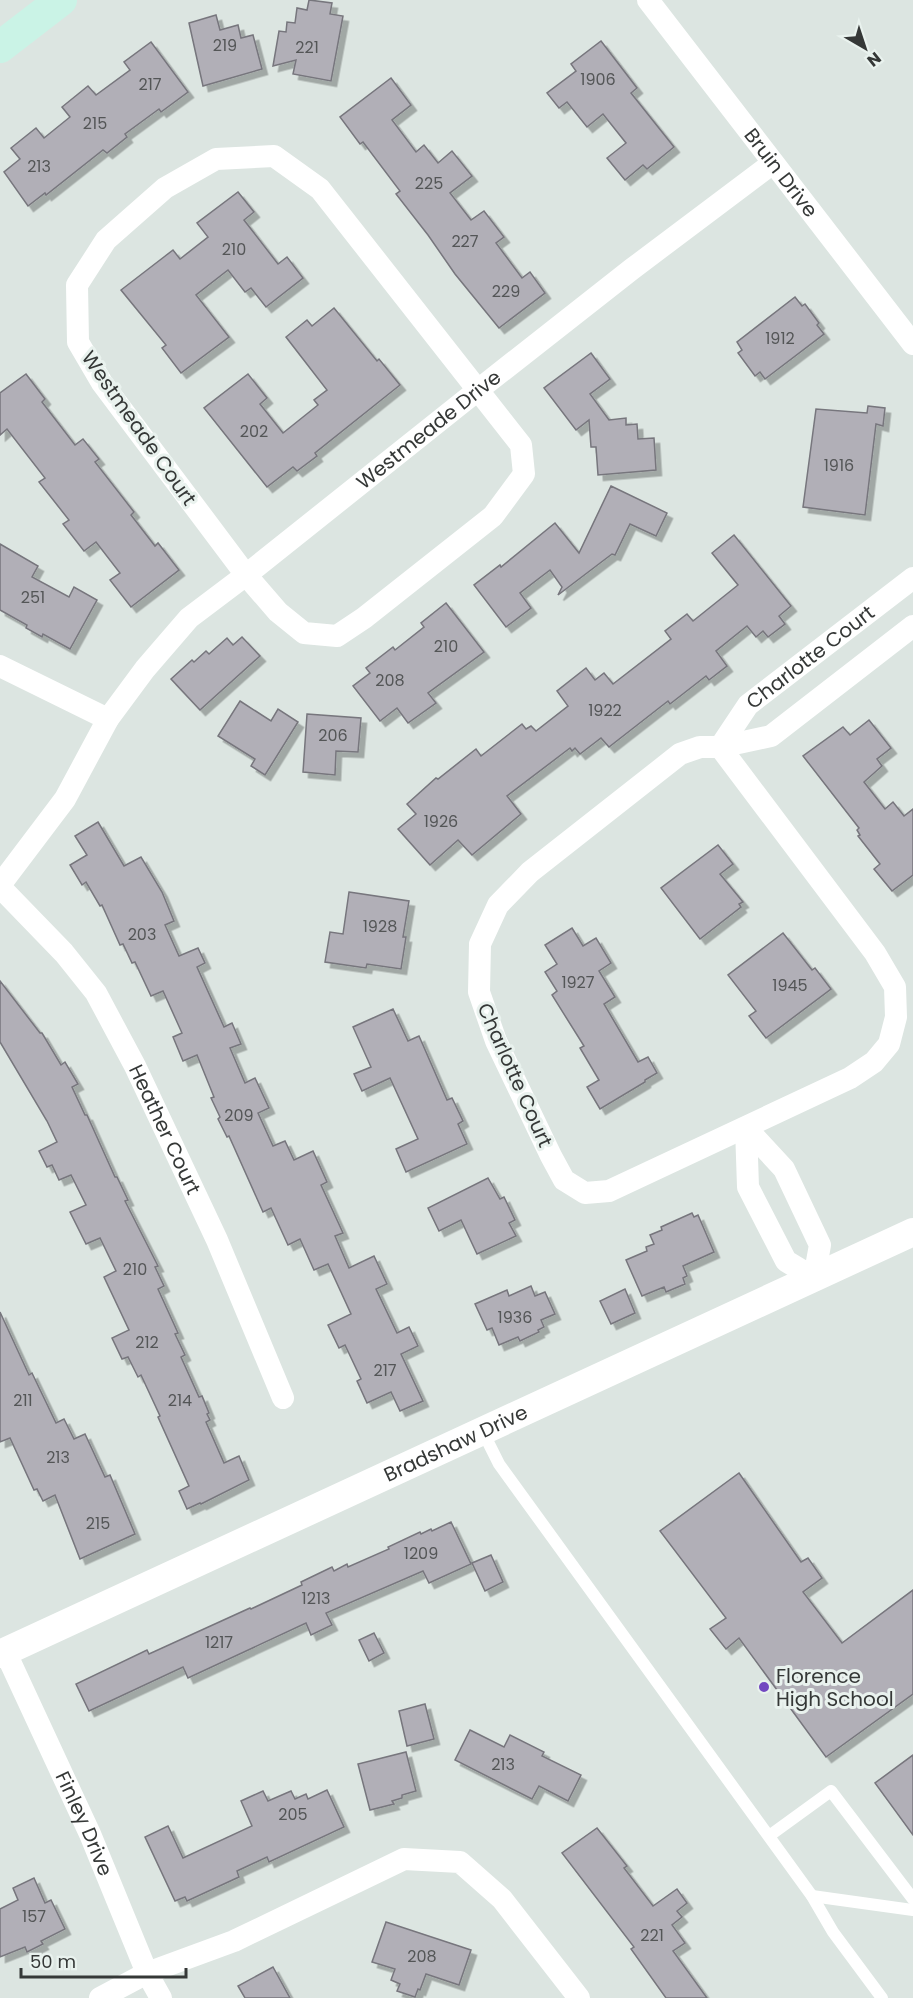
<svg xmlns="http://www.w3.org/2000/svg" width="913" height="1998" font-family="Poppins,sans-serif">
<style>
.building{fill:#b1afb7;stroke:#77767d;stroke-width:1.5;filter:url(#shadow)}
.lines{fill:none;stroke-linecap:round;stroke-linejoin:round}
.service{stroke:#fff;stroke-width:12}
.minor{stroke:#fff;stroke-width:22}
.tertiary{stroke:#fff;stroke-width:28}
.secondary{stroke:#caf3e6;stroke-width:32}
.poi-dot{fill:#7247c0;stroke:#e9f2ee;stroke-width:2}
.labels{text-anchor:middle;dominant-baseline:central;stroke-width:6;stroke-linejoin:round;paint-order:stroke}
.number-label{font-size:16px;fill:#545657}
.street-label{font-size:20px;fill:#353837;stroke:#e9f2ee}
.poi-label{font-size:20px;fill:#353837;stroke:#e9f2ee;text-anchor:start}
</style>
<defs>
<filter id="shadow"><feDropShadow dx="5.5" dy="5.5" stdDeviation="0" flood-color="#0004"/></filter>
</defs>
<rect width="100%" height="100%" fill="#dce5e1"/>
<g class="building">
<polygon points="309,0 332,3 330,14 343,16 331,81 293,74 296,60 273,66 279,31 286,32 287,22 295,23 297,8 307,10"/>
<polygon points="216,15 220,30 238,25 241,38 253,35 262,69 203,86 189,23"/>
<polygon points="601,41 637,88 631,93 674,147 647,169 643,165 625,180 607,158 626,143 603,114 587,127 567,102 559,108 547,93 576,71 571,64"/>
<polygon points="151,42 188,92 161,112 159,109 125,134 127,137 107,153 103,150 46,195 45,193 28,206 4,172 20,159 11,148 36,128 44,138 70,117 62,107 88,86 96,95 130,70 124,62"/>
<polygon points="391,78 411,105 392,120 416,152 424,145 438,163 452,151 472,176 450,193 471,220 484,211 504,237 496,243 522,278 530,272 545,293 499,328 455,274 428,235 396,194 400,191 363,142 360,144 340,117"/>
<polygon points="238,192 254,212 244,220 278,264 287,257 303,278 266,307 251,288 245,292 228,270 196,295 229,337 181,373 162,348 166,345 121,290 173,250 180,259 208,237 197,223"/>
<polygon points="795,297 802,306 805,304 819,323 817,325 824,334 765,379 760,372 755,376 738,353 742,350 737,342"/>
<polygon points="334,308 377,361 379,359 400,385 315,453 317,456 297,471 293,467 267,487 204,408 248,374 267,398 260,404 283,433 318,405 314,400 327,390 286,337 307,320 312,326"/>
<polygon points="591,353 610,379 590,394 609,420 626,418 626,425 637,424 638,439 654,438 656,470 598,475 596,447 591,447 589,420 576,430 544,388"/>
<polygon points="26,374 45,399 42,402 75,445 83,439 99,459 95,462 134,512 131,515 155,546 158,543 179,570 131,607 110,580 120,573 96,542 84,551 63,524 69,520 39,482 45,478 7,429 0,435 0,393"/>
<polygon points="868,406 885,408 883,426 876,424 865,515 803,507 816,409 867,413"/>
<polygon points="611,486 667,513 656,536 630,524 615,555 612,554 558,595 562,587 550,570 520,593 531,608 506,627 474,585 500,565 501,567 555,523 579,553"/>
<polygon points="734,535 791,606 779,616 785,624 768,637 763,631 756,637 747,626 716,651 727,666 709,680 706,676 670,704 668,701 609,747 601,738 580,754 575,748 572,751 570,748 507,796 521,814 472,855 458,840 430,865 398,829 416,814 407,804 436,778 438,779 476,749 481,756 522,724 526,729 531,726 536,731 568,706 557,691 586,668 595,680 604,673 613,684 671,639 665,631 687,614 693,621 738,585 712,553"/>
<polygon points="0,544 38,566 32,577 69,597 74,587 97,600 70,649 43,634 42,637 26,628 27,625 0,610"/>
<polygon points="446,603 484,652 428,693 436,703 408,723 397,708 380,721 353,686 370,673 366,668 393,647 395,650 424,627 421,623"/>
<polygon points="242,637 260,656 200,710 171,679 192,660 194,662 206,651 209,654 227,638 233,645"/>
<polygon points="240,701 271,721 278,709 298,722 265,775 251,766 255,759 218,736"/>
<polygon points="307,714 361,718 358,752 336,751 335,775 303,772"/>
<polygon points="869,720 891,748 877,759 882,766 864,782 885,809 893,802 904,816 913,809 913,875 892,891 874,869 880,864 858,836 860,835 857,830 859,828 803,756 843,727 850,735"/>
<polygon points="98,822 124,866 141,857 162,892 174,921 165,925 179,956 198,948 205,963 197,967 224,1027 232,1023 241,1044 230,1048 245,1083 255,1078 269,1108 258,1113 273,1146 285,1141 294,1160 313,1151 327,1182 321,1185 343,1233 335,1236 349,1268 374,1256 387,1284 376,1289 397,1333 409,1327 418,1346 401,1354 423,1401 400,1411 391,1392 367,1403 357,1381 361,1379 345,1345 339,1348 328,1325 351,1314 328,1264 314,1270 300,1239 288,1245 271,1208 263,1212 229,1136 227,1137 218,1119 220,1117 211,1098 214,1097 197,1055 183,1061 173,1037 182,1033 163,991 151,996 135,962 132,963 123,944 120,945 102,905 100,906 86,882 82,885 70,865 87,855 75,836"/>
<polygon points="718,845 733,864 720,874 743,902 739,904 741,907 700,939 661,888"/>
<polygon points="349,892 409,901 403,937 406,937 401,969 367,964 366,968 325,962 330,932 343,934"/>
<polygon points="572,928 583,946 596,938 611,963 599,971 615,997 604,1004 638,1062 648,1057 657,1073 645,1080 645,1082 600,1109 587,1087 599,1080 580,1048 584,1046 552,995 557,991 545,972 557,964 545,945"/>
<polygon points="783,933 812,970 815,968 831,989 766,1038 749,1016 756,1011 728,975"/>
<polygon points="0,981 40,1033 42,1033 61,1065 65,1062 78,1084 72,1087 85,1115 87,1115 115,1177 117,1177 128,1200 125,1201 158,1266 155,1267 164,1286 158,1289 178,1333 175,1334 185,1355 181,1357 199,1397 202,1396 209,1413 207,1414 210,1420 206,1422 224,1463 239,1456 249,1480 201,1504 200,1503 187,1509 179,1491 189,1486 158,1417 160,1416 141,1375 138,1377 128,1357 122,1359 112,1338 129,1330 104,1277 116,1271 100,1238 86,1244 70,1212 86,1205 71,1175 59,1180 52,1165 47,1167 39,1151 57,1142 47,1121 0,1042"/>
<polygon points="393,1009 408,1041 419,1036 447,1100 452,1098 463,1121 458,1124 467,1144 406,1172 396,1149 418,1139 390,1078 362,1091 354,1074 371,1067 353,1027"/>
<polygon points="488,1178 500,1199 504,1197 515,1220 509,1223 516,1236 477,1254 461,1220 439,1231 428,1208"/>
<polygon points="692,1213 694,1217 698,1215 714,1252 683,1266 687,1276 683,1278 685,1284 666,1292 664,1287 642,1296 626,1260 647,1251 646,1247 654,1244 650,1235 662,1230 661,1227"/>
<polygon points="531,1286 535,1296 545,1292 555,1314 541,1320 544,1327 538,1330 539,1332 520,1341 518,1337 499,1345 492,1328 487,1330 475,1304 507,1290 509,1296"/>
<polygon points="625,1289 635,1313 611,1324 600,1301"/>
<polygon points="0,1312 29,1375 32,1373 56,1423 64,1419 74,1439 85,1434 105,1477 110,1475 135,1534 80,1559 55,1495 43,1501 37,1489 34,1490 10,1438 0,1442"/>
<polygon points="739,1473 801,1562 808,1558 822,1578 803,1592 842,1643 913,1590 913,1694 826,1757 739,1638 726,1649 710,1629 726,1618 660,1531"/>
<polygon points="451,1522 471,1564 429,1583 423,1571 326,1613 332,1625 311,1635 306,1623 188,1678 183,1667 89,1711 76,1684 147,1650 149,1654 250,1608 251,1609 302,1585 301,1582 332,1567 334,1571 347,1564 348,1567 389,1549 388,1547 420,1532 421,1534 431,1529 432,1531"/>
<polygon points="491,1555 503,1582 485,1591 472,1563"/>
<polygon points="374,1633 384,1653 369,1661 359,1640"/>
<polygon points="425,1704 434,1739 407,1746 399,1711"/>
<polygon points="470,1730 504,1747 510,1735 544,1752 542,1756 581,1775 568,1801 539,1786 532,1799 455,1760"/>
<polygon points="406,1752 416,1791 402,1795 402,1798 392,1801 394,1804 370,1810 358,1764"/>
<polygon points="913,1755 913,1835 875,1783"/>
<polygon points="327,1790 344,1827 269,1862 267,1857 237,1871 239,1877 187,1901 185,1897 175,1901 145,1837 168,1826 183,1858 252,1826 241,1801 263,1791 268,1801 291,1791 295,1799 306,1794 308,1799"/>
<polygon points="597,1828 627,1866 624,1868 653,1906 677,1889 687,1903 677,1911 682,1917 672,1925 685,1943 673,1951 707,1998 666,1998 631,1949 634,1947 562,1853"/>
<polygon points="34,1878 45,1903 51,1900 65,1929 41,1941 43,1944 27,1952 25,1947 0,1957 0,1909 18,1900 13,1888"/>
<polygon points="386,1922 471,1950 459,1985 426,1974 420,1990 418,1989 415,1997 397,1991 400,1984 391,1980 395,1969 372,1962"/>
<polygon points="273,1967 290,1998 245,1998 238,1986"/>
</g>
<g class="lines">
<g class="service">
<polyline points="483,1432 499,1464 812,1896 833,1932 882,1998"/>
<polyline points="769,1836 831,1791 913,1899"/>
<polyline points="812,1896 913,1910"/>
</g>
<g class="minor">
<path id="s1" d="M648,0L913,344"/>
<polygon points="274,156 320,189 521,445 524,474 493,516 364,618 337,636 304,633 278,612 246,575 102,383 78,342 77,285 106,240 165,188 216,159"/>
<polyline points="0,666 108,719"/>
<polyline points="720,747 875,953 895,987 896,1017 889,1044 874,1062 850,1078 609,1191 585,1193 564,1180 551,1156 496,1041 479,992 480,944 498,905 530,872 680,754 700,747 720,747 771,736 913,626"/>
<path id="s2" d="M720,747L748,705L913,578"/>
<path id="s3" d="M0,885L65,799L108,719L145,669L189,618L246,575L478,390L632,269L773,163"/>
<path id="s4" d="M0,887L64,953L96,993L135,1066L217,1240L283,1398"/>
<polygon points="746,1128 784,1169 820,1245 814,1278 786,1261 748,1187"/>
<path id="s5" d="M5,1651L90,1834L147,1973L161,1998"/>
<polyline points="100,1998 147,1973 234,1941 404,1859 460,1862 502,1899 579,1998"/>
</g>
<path class="tertiary" id="s6" d="M0,1654L913,1232"/>
<polyline class="secondary" points="0,47 61,0"/>
</g>
<circle class="poi-dot" cx="764" cy="1687" r="6"/>
<g class="labels">
<g class="number-label">
<text x="225" y="45">219</text>
<text x="307" y="47">221</text>
<text x="598" y="79">1906</text>
<text x="150" y="84">217</text>
<text x="95" y="123">215</text>
<text x="39" y="166">213</text>
<text x="429" y="183">225</text>
<text x="465" y="241">227</text>
<text x="234" y="249">210</text>
<text x="506" y="291">229</text>
<text x="780" y="338">1912</text>
<text x="254" y="431">202</text>
<text x="839" y="465">1916</text>
<text x="33" y="597">251</text>
<text x="446" y="646">210</text>
<text x="390" y="680">208</text>
<text x="605" y="710">1922</text>
<text x="333" y="735">206</text>
<text x="441" y="821">1926</text>
<text x="380" y="926">1928</text>
<text x="142" y="934">203</text>
<text x="578" y="982">1927</text>
<text x="790" y="985">1945</text>
<text x="239" y="1115">209</text>
<text x="135" y="1269">210</text>
<text x="515" y="1317">1936</text>
<text x="147" y="1342">212</text>
<text x="385" y="1370">217</text>
<text x="23" y="1400">211</text>
<text x="180" y="1400">214</text>
<text x="58" y="1457">213</text>
<text x="98" y="1523">215</text>
<text x="421" y="1553">1209</text>
<text x="316" y="1598">1213</text>
<text x="219" y="1642">1217</text>
<text x="503" y="1764">213</text>
<text x="293" y="1814">205</text>
<text x="34" y="1916">157</text>
<text x="652" y="1935">221</text>
<text x="422" y="1956">208</text>
</g>
<g class="street-label">
<text stroke="none"><textPath href="#s1" startOffset="218">Bruin Drive</textPath></text>
<text transform="translate(139 428) rotate(55)">Westmeade Court</text>
<text stroke="none"><textPath href="#s3" startOffset="633">Westmeade Drive</textPath></text>
<text stroke="none"><textPath href="#s2" startOffset="129">Charlotte Court</textPath></text>
<text transform="translate(515 1075) rotate(66)">Charlotte Court</text>
<text stroke="none"><textPath href="#s4" startOffset="296">Heather Court</textPath></text>
<text stroke="none"><textPath href="#s6" startOffset="502">Bradshaw Drive</textPath></text>
<text stroke="none"><textPath href="#s5" startOffset="190">Finley Drive</textPath></text>
</g>
<g class="poi-label">
<text x="776" y="1676">Florence<tspan x="776" dy="23">High School</tspan></text>
</g>
</g>
<g transform="translate(865 48) rotate(141)" stroke="#e9f2ee" stroke-width="4.5" paint-order="stroke">
<path d="M0-4.5L10 22L0 15L-10 22Z" fill="#353837"/>
<text y="-9" font-size="16" font-weight="bold" text-anchor="middle" fill="#353837">N</text>
</g>
<path d="M21 1968v9h165v-9" fill="none" stroke="#353837" stroke-width="3"/>
<text x="30" y="1968" font-size="18" fill="#353837" stroke="#e9f2ee" stroke-width="4.5" paint-order="stroke">50 m</text>
</svg>
